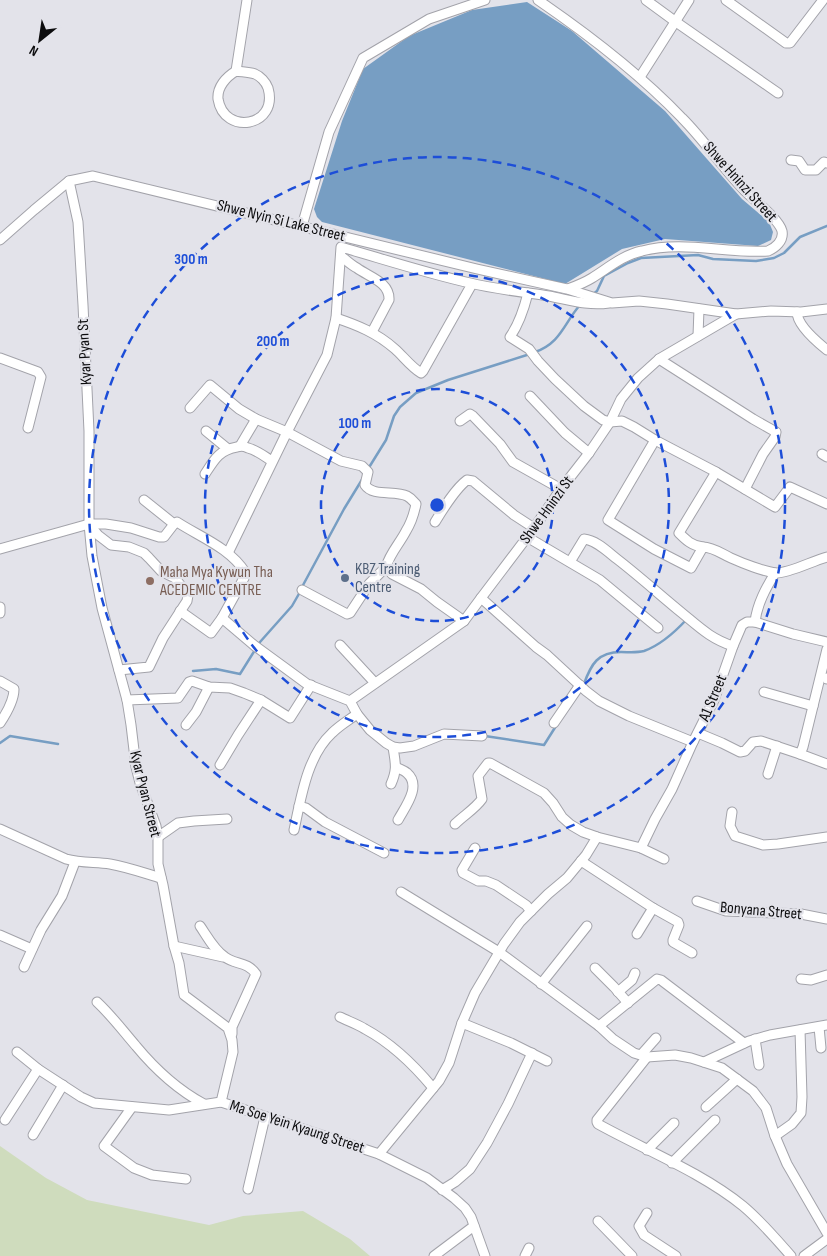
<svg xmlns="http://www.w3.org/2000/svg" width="827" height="1256" font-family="'Sofia Sans Condensed',sans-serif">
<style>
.green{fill:#cfdcbd}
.water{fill:#779ec3}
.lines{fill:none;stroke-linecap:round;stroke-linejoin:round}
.stream{stroke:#779ec3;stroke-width:2.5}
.street-casing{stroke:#a3a3aa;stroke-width:11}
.street{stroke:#fff;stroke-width:9}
.ring{fill:none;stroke:#1d4ed8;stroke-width:2.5;stroke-dasharray:9 6}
.service-dot{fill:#5c6f8a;stroke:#e3e3ea;stroke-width:2}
.education-dot{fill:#8d6e63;stroke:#e3e3ea;stroke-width:2}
.labels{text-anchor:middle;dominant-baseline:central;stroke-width:4.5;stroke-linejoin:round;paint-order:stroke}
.street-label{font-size:16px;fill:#0c0c0e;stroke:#e3e3ea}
.service-label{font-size:16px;fill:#4e5e75;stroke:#e3e3ea;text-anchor:start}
.education-label{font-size:16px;fill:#785e54;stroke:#e3e3ea;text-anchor:start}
.centre{fill:#1d4ed8;stroke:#e3e3ea;stroke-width:2.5}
.ring-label{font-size:15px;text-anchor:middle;font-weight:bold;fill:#1d4ed8;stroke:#e3e3ea;stroke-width:4.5;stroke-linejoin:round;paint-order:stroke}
</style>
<rect width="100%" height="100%" fill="#e3e3ea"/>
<polygon class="green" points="0,1146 46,1178 87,1200 209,1225 243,1216 303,1211 350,1239 370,1256 0,1256"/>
<polygon class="water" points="527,2 572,31 665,111 742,199 769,222 773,232 771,240 758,246 665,239 622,249 565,284 322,222 317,217 314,209 342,121 363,69 409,36 472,10"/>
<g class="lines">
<g class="stream">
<polyline points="592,295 597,291 604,276 628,263 641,258 698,255 713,259 756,261 774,258 784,253 800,237 827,226"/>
<path d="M535,352C561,343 564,323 580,305"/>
<polyline points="368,469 386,440 394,416 400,407 416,393 448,380 530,354"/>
<polyline points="302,587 344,509 363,478"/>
<polyline points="193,671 216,669 240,674 260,642 292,606 300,592"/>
<path d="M584,684C591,664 598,652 621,652C629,652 636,653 644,651C661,645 675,632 687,619"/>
<polyline points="485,736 544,745 556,726"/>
<polyline points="0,743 10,736 58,744"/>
</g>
<g class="street-casing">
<g id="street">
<path d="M538,0C589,35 639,73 682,118C704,140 722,167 744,190C754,200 779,219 782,231C784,241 775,248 768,251C726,254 683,240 642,251C623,255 608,268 592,278C584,283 576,286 568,289"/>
<polyline points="646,0 676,22 778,93"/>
<polyline points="726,0 786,43 790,43 823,0"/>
<path d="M236,71C242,72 249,72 255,74C260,76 266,82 268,88C279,127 224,136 218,99C217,87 226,77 236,71Z"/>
<polyline points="236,71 247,0"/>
<polyline points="640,77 689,0"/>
<polyline points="791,160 799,161 805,170 816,170 824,162 827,163"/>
<polyline points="69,181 78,222 83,305 89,431 89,524 92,556 102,608 127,700 131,725 136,767 140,783 156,826 158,837 158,864 163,885 174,946 179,963 184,995 228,1028 232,1040 233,1052 221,1102"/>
<polyline points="302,226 329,132 363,58 429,19 485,0"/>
<polyline points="0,240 34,210 69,181 93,176 477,269 567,289 612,303 639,301 667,304 736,314 771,311 801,312 827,309"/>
<path d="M341,256C346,260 351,265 357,268C369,277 390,282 389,300L372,332"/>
<path d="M528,293C524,309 519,324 510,337L529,349L538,361L555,379L584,406L603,420L610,422L622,421L634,427L655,440L716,472L775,507L790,487L827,504"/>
<path d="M797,312C797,325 817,342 827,350"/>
<path d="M336,318C357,325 377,333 395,349C403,356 411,367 421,373L423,371L472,284"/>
<polyline points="698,336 699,309"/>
<polyline points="0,358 38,372 41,377 28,428"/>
<polyline points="659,359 753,419 776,432 775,437 763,454 745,489"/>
<polyline points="530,396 565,433 589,453"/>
<path d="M190,408L210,385L239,409L256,419L287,432L341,461L362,466L368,472L365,485C373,497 395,490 407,496C411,498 413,501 416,504C414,514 411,523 406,531C400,543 390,553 386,567L392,574L421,589L437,602L464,621"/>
<polyline points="460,421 470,414 473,416 500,444 513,462 561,489"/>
<polyline points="206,431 228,449"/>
<path d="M655,440L608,520L654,549L691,568L703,547C713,547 722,554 731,558C742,563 765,572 776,573C790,573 812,561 827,557"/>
<polyline points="240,446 256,419"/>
<polyline points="822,454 827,457"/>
<path d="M205,474C214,460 219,450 237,447C240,446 244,446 248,448C257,450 265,457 272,461"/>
<polyline points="144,500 174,524"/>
<path d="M435,522C443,509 455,489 467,480L473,481L514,515L534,528"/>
<polyline points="89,524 98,535 111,545 129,547 144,553 149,558 161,571 175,578 188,595 187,601 163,638 149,667 119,670"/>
<polyline points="527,537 600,580 658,628"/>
<path d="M703,547C692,546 686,540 679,533L716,472"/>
<path d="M0,549L89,524H106L131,528L159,537H164L174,524L177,522C200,537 230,548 245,572L244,578L222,618L255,646L307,684L350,701L357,714L370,730L386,743L393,747L400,748L414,746L444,734L482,736"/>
<path d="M228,553L287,432L327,355L336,318L341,247C383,259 426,273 470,283C495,289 522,292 549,296C570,300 587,306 609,303"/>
<path d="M570,562L584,539C596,540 608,552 617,559C639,576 660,595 682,613C699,627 711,639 733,646"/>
<polyline points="302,590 347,614 350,613 369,584 386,567"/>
<polyline points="481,598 536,647 547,655 586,691 599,701 629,716 693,742"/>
<polyline points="0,607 0,613"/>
<polyline points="180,611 211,633 222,618"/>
<path d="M755,622C757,604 766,588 775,573"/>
<polyline points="340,645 375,683"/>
<polyline points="827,679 827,678"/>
<path d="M0,681L14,689C14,701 6,714 0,723"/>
<polyline points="764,692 813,706"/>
<polyline points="127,700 178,698 189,682 192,681 209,687 230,688 244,693 261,700 290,718 311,685"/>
<polyline points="350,701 464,621 481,598 534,528 561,489 589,453 610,422 621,399 638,378 659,359 736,314"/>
<polyline points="554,723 580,685"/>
<polyline points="186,725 196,712 209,687"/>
<polyline points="698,733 722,743 740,752 745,751 753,742 761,741 800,754 803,747 827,649"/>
<polyline points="800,754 827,764"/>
<polyline points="220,765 238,735 261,700"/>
<path d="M396,767C399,769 404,770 407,773C422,786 405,807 398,820"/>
<polyline points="768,774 777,746"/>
<path d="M391,784C398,768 395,762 393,747"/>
<polyline points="299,806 306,808 325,822 384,853"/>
<polyline points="732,812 730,826 735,836 763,845 778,844 827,837"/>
<path d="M455,824C464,815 475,809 482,799L478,776L488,763H490L544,793L553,803L562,817L571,825L583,832L597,837L641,848L664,859"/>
<path d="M0,829L66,859C80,863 95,862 110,864C127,867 144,873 161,878"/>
<path d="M294,830C301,798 307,756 332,733C340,725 349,720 357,714"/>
<polyline points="158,837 178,823 194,821 227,819"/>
<polyline points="475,848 462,870 463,873 478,881 486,881 496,885 526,905 531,911"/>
<polyline points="641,848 655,819 672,789 693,742 714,700 733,646 742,625 747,622 755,622 793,634 827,642"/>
<polyline points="581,861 653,908 678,922 679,925 673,940 673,942 692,953"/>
<polyline points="401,892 499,952 599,1026 613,1039 634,1053 647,1057 675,1055 691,1058 722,1068 753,1091 766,1108 775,1136 787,1164 827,1233"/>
<polyline points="697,901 726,911 801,914 827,919"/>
<path d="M200,926C207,936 214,950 225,957C235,965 247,961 256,974L232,1027V1034"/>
<polyline points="637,934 653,908"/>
<polyline points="0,935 32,949"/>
<polyline points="174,946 223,957"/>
<polyline points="24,967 41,930 62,896 75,862"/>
<polyline points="595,968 614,987 628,1003"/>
<polyline points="801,979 811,980 827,975"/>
<polyline points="541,984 587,926"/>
<polyline points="618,992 632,980 635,973"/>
<path d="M97,1002C112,1016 123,1031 136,1046C155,1069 178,1090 204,1104"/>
<path d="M340,1017C348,1021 357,1024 365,1029C391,1043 414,1065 433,1088"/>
<polyline points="462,1023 511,1043 547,1061"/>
<polyline points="599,1026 657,979 661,980 744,1043"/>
<polyline points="819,1027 821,1048"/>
<polyline points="755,1039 759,1065"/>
<polyline points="17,1052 38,1069 81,1097 94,1103 169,1110 221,1102 379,1154 427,1178 454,1198 465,1208 471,1217 485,1256"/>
<polyline points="641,1055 656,1038"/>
<path d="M647,1057L597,1120V1122L598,1124C645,1150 701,1172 743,1206C761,1221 776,1239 791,1256"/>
<polyline points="704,1062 749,1041 770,1035 827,1025"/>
<polyline points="132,1107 104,1146 134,1168 152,1175 186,1179"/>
<polyline points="706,1107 737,1079"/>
<polyline points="5,1120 38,1069"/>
<polyline points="33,1135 63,1085"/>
<polyline points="775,1136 792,1124 801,1113 802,1097 800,1030"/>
<polyline points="647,1150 674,1123"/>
<polyline points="379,1154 439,1081 449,1063 462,1023 475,993 504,944 520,922 548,894 567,878 586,855 597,837"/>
<polyline points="672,1163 715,1120"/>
<polyline points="248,1189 265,1117"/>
<polyline points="442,1190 455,1182 470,1169 487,1143 508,1104 532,1053"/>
<polyline points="647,1213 639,1226 644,1235 676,1256"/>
<polyline points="598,1221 632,1256"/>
<polyline points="434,1256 474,1226"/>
<polyline points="525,1256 529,1248"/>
<polyline points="804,1256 827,1239"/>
</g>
</g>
<use href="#street" class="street"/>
</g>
<g class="ring">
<circle cx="437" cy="505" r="116"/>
<circle cx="437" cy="505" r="232"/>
<circle cx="437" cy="505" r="348"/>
</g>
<circle class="service-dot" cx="345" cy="578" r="5"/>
<circle class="education-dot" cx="150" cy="581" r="5"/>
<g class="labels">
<g class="street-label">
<text transform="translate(740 182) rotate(48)">Shwe Hninzi Street</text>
<text transform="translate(281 221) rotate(14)">Shwe Nyin Si Lake Street</text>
<text transform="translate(85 352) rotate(-93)">Kyar Pyan St</text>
<text transform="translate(547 510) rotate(-54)">Shwe Hninzi St</text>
<text transform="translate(713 698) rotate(-67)">A1 Street</text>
<text transform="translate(145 794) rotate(76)">Kyar Pyan Street</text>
<text transform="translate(761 911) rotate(5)">Bonyana Street</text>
<text transform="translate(297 1127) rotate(18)">Ma Soe Yein Kyaung Street</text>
</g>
<g class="service-label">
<text x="355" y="569">KBZ Training<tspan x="355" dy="18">Centre</tspan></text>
</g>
<g class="education-label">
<text x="160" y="572">Maha Mya Kywun Tha<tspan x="160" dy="18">ACEDEMIC CENTRE</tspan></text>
</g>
</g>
<circle cx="437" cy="505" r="8" class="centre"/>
<g class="ring-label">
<text x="191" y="264">300 m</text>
<text x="273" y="346">200 m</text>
<text x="355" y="428">100 m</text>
</g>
<g transform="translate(40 40) rotate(210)" stroke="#e3e3ea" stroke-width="4" paint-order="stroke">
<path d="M0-4L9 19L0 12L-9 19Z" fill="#0c0c0e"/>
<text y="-8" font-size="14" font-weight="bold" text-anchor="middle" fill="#0c0c0e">N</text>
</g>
</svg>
